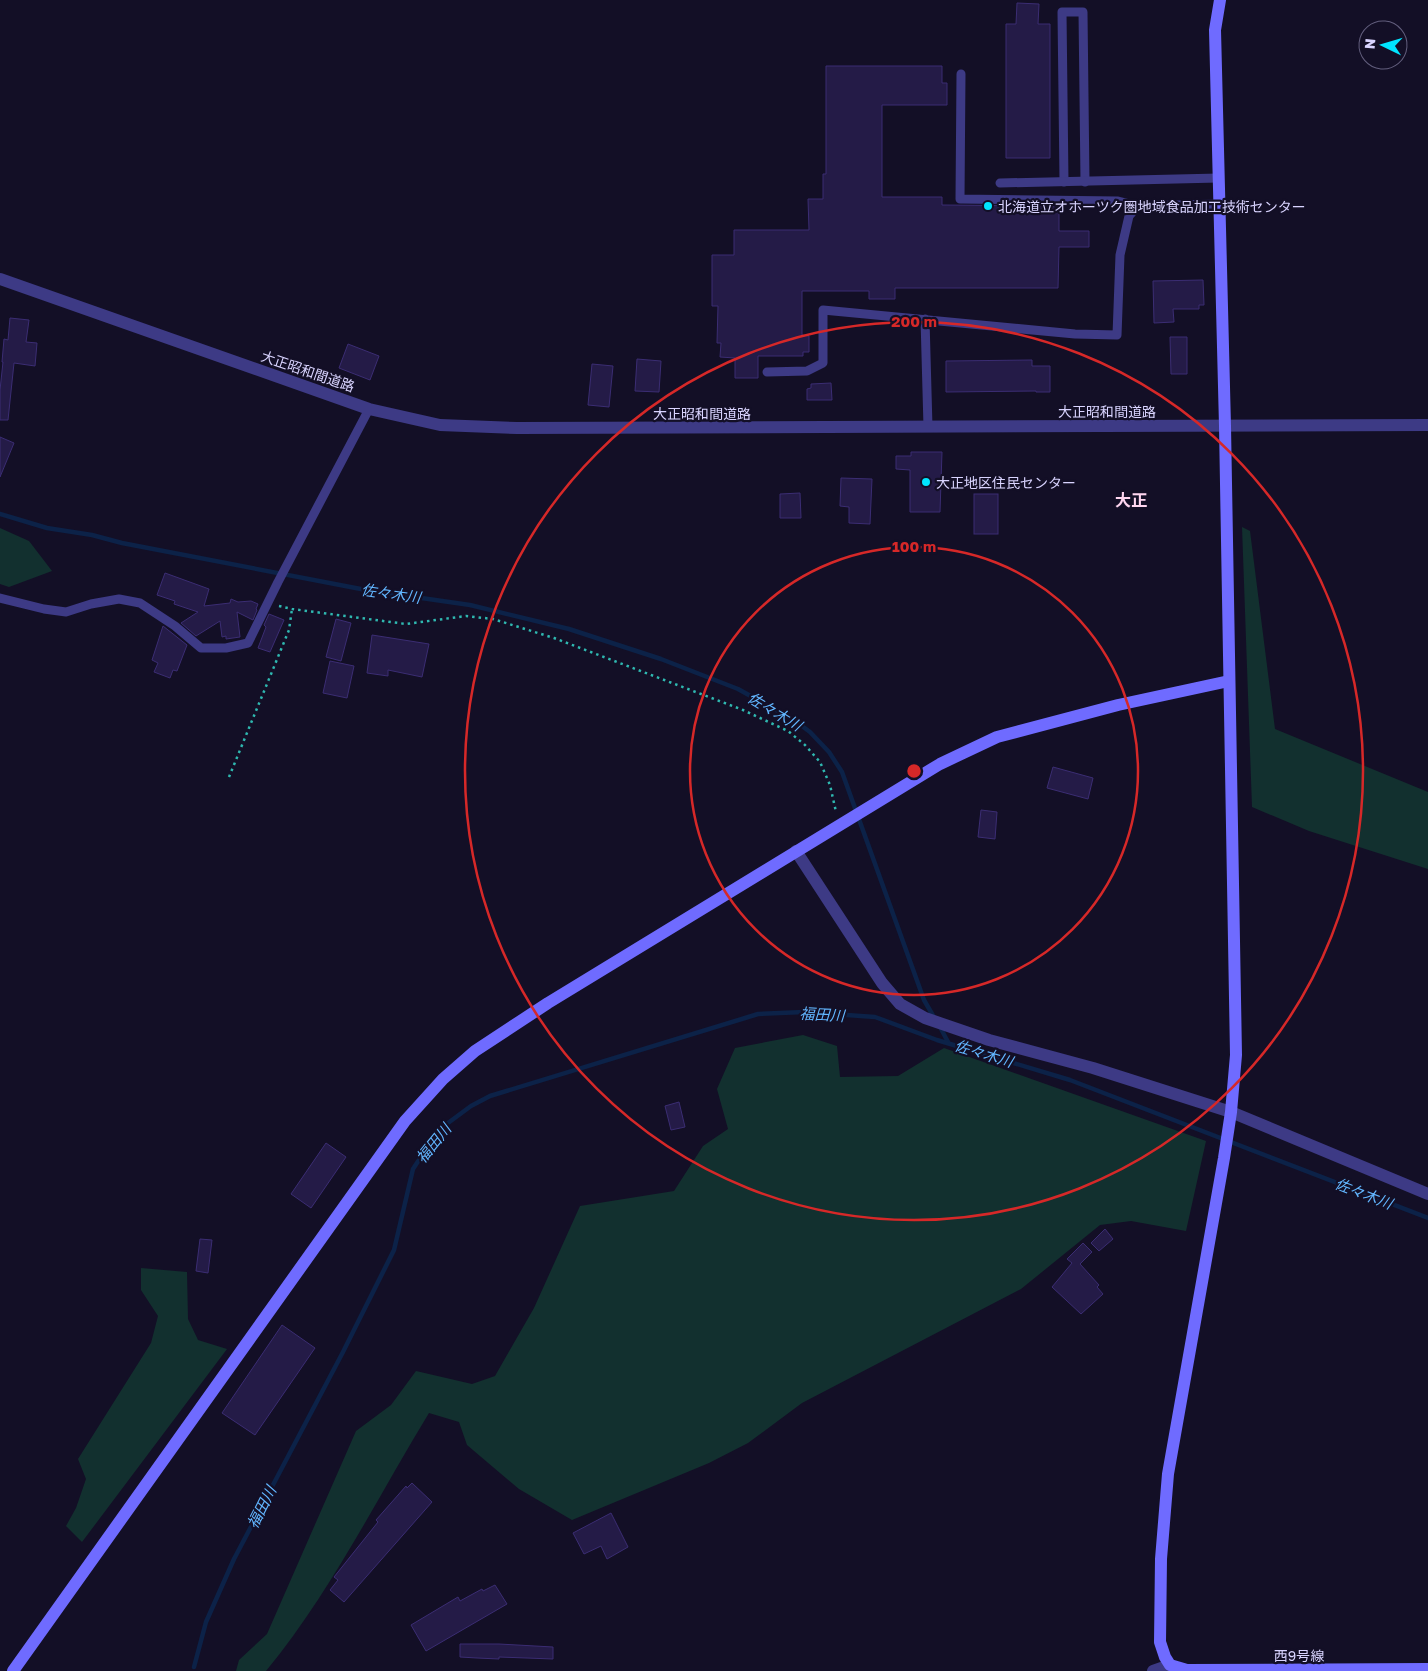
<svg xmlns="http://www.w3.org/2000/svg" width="1428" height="1671" font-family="'Golos Text','Noto Sans JP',sans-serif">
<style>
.green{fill:#12302f}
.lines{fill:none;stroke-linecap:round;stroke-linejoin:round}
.stream{stroke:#0c2248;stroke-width:4.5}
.building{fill:#241b47;stroke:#3b2d73}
.path{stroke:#2fb8b0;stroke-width:2.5;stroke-dasharray:2.5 4;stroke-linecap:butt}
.lane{stroke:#3d3a85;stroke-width:9}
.street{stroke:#3d3a85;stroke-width:12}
.secondary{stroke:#6f6bff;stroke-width:12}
.ring{fill:none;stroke:#d62828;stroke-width:2.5}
.poi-dot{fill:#00e5ff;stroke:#130f26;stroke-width:2}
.labels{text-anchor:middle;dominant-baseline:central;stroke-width:4.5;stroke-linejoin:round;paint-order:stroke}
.poi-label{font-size:14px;fill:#d9d4ff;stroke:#130f26;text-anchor:start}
.street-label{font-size:14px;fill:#d9d4ff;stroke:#130f26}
.water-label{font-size:15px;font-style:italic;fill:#62b6ff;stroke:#130f26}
.quarter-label{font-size:16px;font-weight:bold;fill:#ffd6f0;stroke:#130f26}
.centre{fill:#d62828;stroke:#130f26;stroke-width:2.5}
.ring-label{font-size:15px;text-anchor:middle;font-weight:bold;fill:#d62828;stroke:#130f26;stroke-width:4.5;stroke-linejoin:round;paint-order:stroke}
</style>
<rect width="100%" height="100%" fill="#130f26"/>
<g class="green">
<polygon points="1242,527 1250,531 1275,729 1428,792 1428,869 1309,831 1252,807"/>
<polygon points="0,528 29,541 52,571 9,587 0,584"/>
<path d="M803,1035L837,1046L840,1077L898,1076L944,1048L1206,1141L1186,1231L1131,1221L1100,1225L1021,1289L802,1403L748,1443L709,1463L572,1520L519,1489L467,1445L459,1422L429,1413C376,1500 331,1592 266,1671H236L239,1660L267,1634L356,1431L391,1405L416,1371L472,1384L495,1376L534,1308L580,1206L674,1191L703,1146L728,1129L717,1089L735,1048Z"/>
<polygon points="141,1268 187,1272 188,1319 198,1340 227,1349 82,1542 66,1526 76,1508 86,1479 78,1459 151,1343 158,1316 141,1290"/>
</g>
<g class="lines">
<g class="stream">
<polyline points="0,514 47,528 92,535 122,543 366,590 470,605 569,629 661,659 738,689 794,720 810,732 829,752 842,772 924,1000 935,1019"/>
<polyline points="939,1025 948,1042"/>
<polyline points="194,1667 206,1622 234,1559 343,1352 394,1250 413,1169 430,1143 448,1123 471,1106 490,1096 758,1014 804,1012 875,1017 937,1040 1070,1080 1428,1218"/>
</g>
</g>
<g class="building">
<polygon points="1017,3 1039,4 1038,24 1050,24 1050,158 1006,158 1006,24 1016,24"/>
<polygon points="826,66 942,66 942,83 947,83 947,105 882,105 882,197 942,197 942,205 1059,206 1059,231 1089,231 1089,247 1059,247 1058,288 895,288 895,299 869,299 869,291 802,291 802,335 809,336 809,352 803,352 803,356 758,356 758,378 735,378 735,358 720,357 721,343 717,343 718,306 712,306 712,255 734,255 734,230 809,230 808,199 823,199 823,174 826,174"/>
<polygon points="1203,280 1204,305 1199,305 1199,309 1173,309 1174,322 1154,323 1153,281"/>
<polygon points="10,318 29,320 26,342 37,343 35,366 14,363 8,420 0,420 0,390 3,362 2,362 4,339 8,340"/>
<polygon points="1170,337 1187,337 1187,374 1171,374"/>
<polygon points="348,344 379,356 370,380 339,368"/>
<polygon points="637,359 661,361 659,392 635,391"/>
<polygon points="1032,360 1032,366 1050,366 1050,392 1036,392 1036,391 946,392 946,361"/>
<polygon points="592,364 613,366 609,407 588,405"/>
<polygon points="831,383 832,400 807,400 807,389 811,388 811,384"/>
<polygon points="0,437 14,443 0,477"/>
<polygon points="911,452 942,452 940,512 910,512 910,470 896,469 896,456 911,456"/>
<polygon points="841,478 872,479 870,524 849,523 849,507 840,506"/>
<polygon points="800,493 801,518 780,518 780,494"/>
<rect x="974" y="494" width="24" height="40"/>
<polygon points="165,573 209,589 204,606 230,603 231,599 238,602 251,601 258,604 256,609 257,610 253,620 237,612 240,637 226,639 226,636 222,637 220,621 196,636 181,623 198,612 174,604 175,601 157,595"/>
<polygon points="269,614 284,620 270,652 258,648 266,627 264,625"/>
<polygon points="336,619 351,623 341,661 326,657"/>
<polygon points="163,626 187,645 177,671 173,670 170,678 154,672 158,663 152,660"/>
<polygon points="372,635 429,644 422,677 388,670 388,676 367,673"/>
<polygon points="330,661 354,666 347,698 323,693"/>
<polygon points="1053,767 1093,778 1088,799 1047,788"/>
<polygon points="981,810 997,812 995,839 978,837"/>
<polygon points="679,1102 685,1127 671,1130 665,1106"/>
<polygon points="326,1143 346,1157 311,1208 291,1194"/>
<polygon points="1105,1229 1113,1239 1099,1251 1091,1243"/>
<polygon points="200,1239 212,1240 208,1273 196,1271"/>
<polygon points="1083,1243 1092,1252 1080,1264 1099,1285 1097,1287 1103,1294 1081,1314 1052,1287 1072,1263 1067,1259"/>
<polygon points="282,1325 315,1348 255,1435 222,1413"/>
<polygon points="412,1483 432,1502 344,1602 330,1590 338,1580 334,1577 378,1522 376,1520 406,1486 407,1488"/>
<polygon points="611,1513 628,1547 607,1559 601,1546 584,1554 573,1533"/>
<polygon points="495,1585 507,1604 426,1651 411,1625 458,1597 460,1601 482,1589 483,1591"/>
<polygon points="460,1644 499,1644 553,1647 553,1659 499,1657 499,1659 477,1658 460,1657"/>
</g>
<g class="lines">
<g class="path">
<polyline points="279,606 292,609 406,624 466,616 493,619 554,638 743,710 788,731 805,745 820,762 830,785 836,812"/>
<polyline points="229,777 289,630 292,609"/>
</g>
<g class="lane">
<polyline points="961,74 960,199 1118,201 1138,206 1220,204"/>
<polyline points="1064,182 1062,12 1083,12 1085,182"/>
<polyline points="1000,183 1219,178"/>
<polyline points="925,319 928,427"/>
<polyline points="767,372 807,371 823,363 823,310 1075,334 1117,335 1120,255 1129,216 1138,206"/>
<polyline points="0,598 44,609 66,612 91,604 119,599 140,603 175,626 201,648 226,648 248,643 278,582 369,409"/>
</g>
<g class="street">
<polyline points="0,279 369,409 440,425 517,428 1428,425"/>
<polyline points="796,851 882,983 900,1004 925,1018 989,1040 1093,1068 1231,1112 1428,1194"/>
<polyline points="1153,1671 1170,1665"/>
</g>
<g class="secondary">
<polyline points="1220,0 1215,30 1225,426 1236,1055 1231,1112 1224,1158 1168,1474 1161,1559 1160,1642 1165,1657 1170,1665 1187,1670 1428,1669"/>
<polyline points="13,1671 405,1121 443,1079 475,1051 548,1003 940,764 997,737 1118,705 1229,681"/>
</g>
</g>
<g class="ring">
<circle cx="914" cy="771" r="224"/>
<circle cx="914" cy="771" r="449"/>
</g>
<g class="poi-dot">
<circle cx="988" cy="206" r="5"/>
<circle cx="926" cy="482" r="5"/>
</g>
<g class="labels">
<g class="poi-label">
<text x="998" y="206">北海道立オホーツク圏地域食品加工技術センター</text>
<text x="936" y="482">大正地区住民センター</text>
</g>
<g class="street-label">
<text transform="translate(308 371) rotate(19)">大正昭和間道路</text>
<text x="1107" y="411">大正昭和間道路</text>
<text x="702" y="413">大正昭和間道路</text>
<text x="1299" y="1655">西9号線</text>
</g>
<g class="water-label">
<text transform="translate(391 593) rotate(8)">佐々木川</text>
<text transform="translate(775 711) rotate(31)">佐々木川</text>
<text transform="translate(822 1014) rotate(3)">福田川</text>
<text transform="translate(984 1053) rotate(17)">佐々木川</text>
<text transform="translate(433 1143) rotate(-51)">福田川</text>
<text transform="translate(1364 1193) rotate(21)">佐々木川</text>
<text transform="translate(261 1507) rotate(-63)">福田川</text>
</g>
<g class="quarter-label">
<text x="1131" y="500">大正</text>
</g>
</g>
<circle cx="914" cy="771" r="8" class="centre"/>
<g class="ring-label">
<text x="914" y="327">200 m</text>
<text x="914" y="552">100 m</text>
</g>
<g transform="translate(1383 45) rotate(275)"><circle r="24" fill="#130f26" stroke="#625e7d"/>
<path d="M0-4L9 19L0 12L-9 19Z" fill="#00e5ff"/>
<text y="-8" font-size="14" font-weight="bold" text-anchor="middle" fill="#d9d4ff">N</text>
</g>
</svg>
